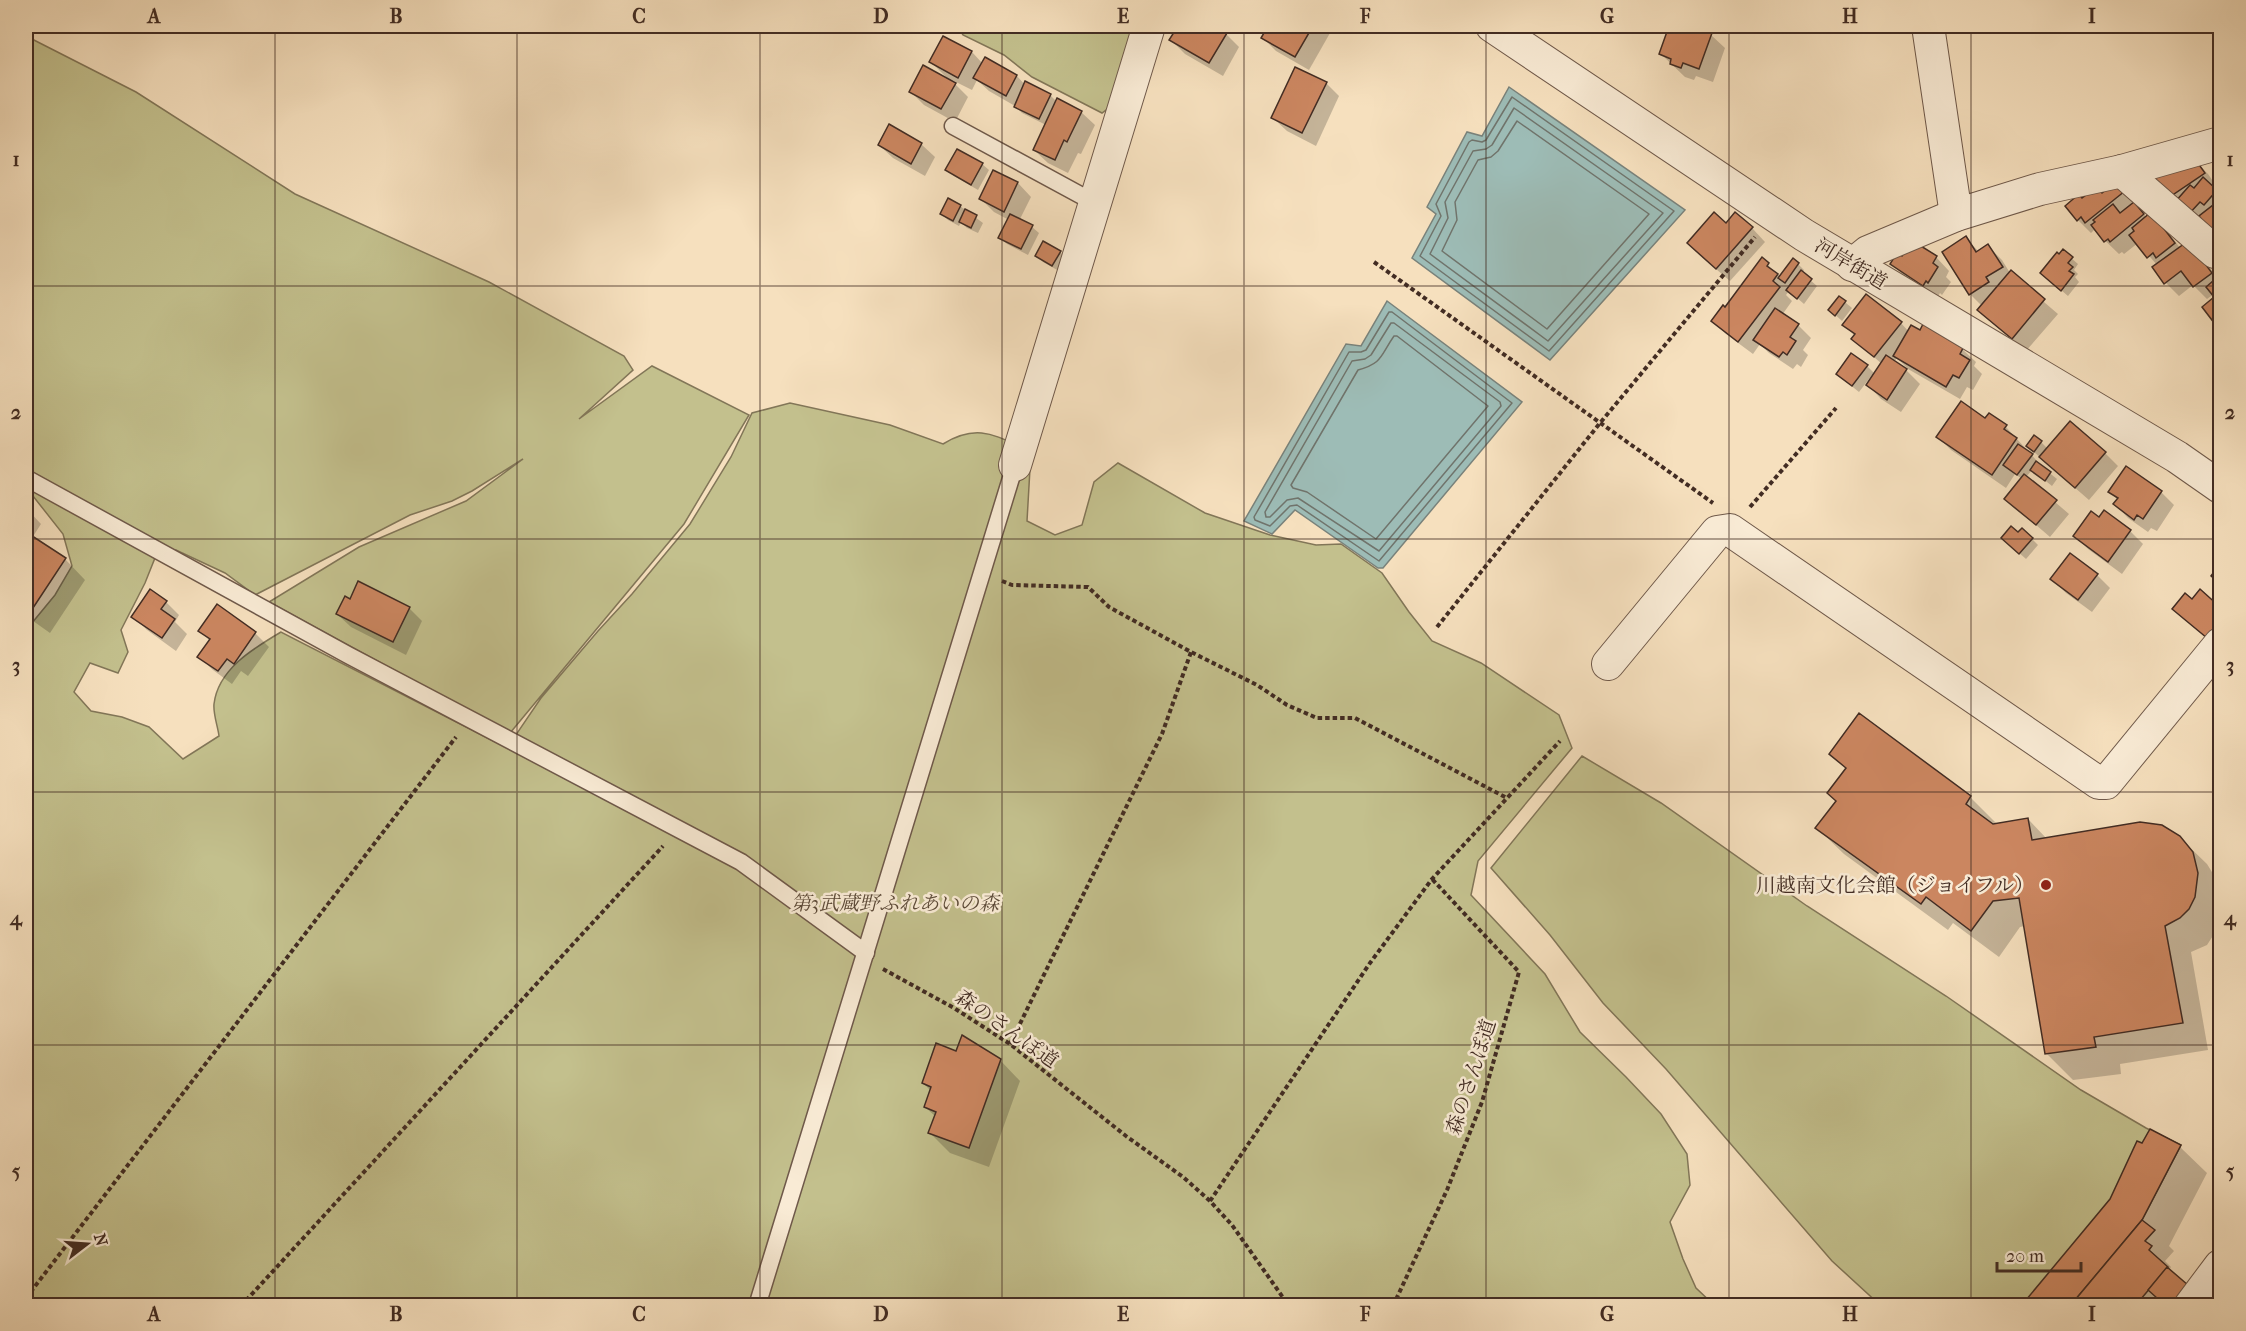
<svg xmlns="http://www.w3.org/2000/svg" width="2246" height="1331" font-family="'IM FELL French Canon','Noto Serif JP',serif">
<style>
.green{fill:#c3c08d;stroke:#827658;stroke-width:1.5}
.water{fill:#9dbcb6;stroke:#79827b;stroke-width:1.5}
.shadow{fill:#0003}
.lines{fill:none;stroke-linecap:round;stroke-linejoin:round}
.shore{stroke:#70746c;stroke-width:1.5}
.building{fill:#cb8660;stroke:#422c23;stroke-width:1.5}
.service-casing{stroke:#6f594a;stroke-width:19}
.minor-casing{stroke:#6f594a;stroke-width:34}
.path{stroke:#422c23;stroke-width:4;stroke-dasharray:4.5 3;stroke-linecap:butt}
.service{stroke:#f9ebd5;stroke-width:16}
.minor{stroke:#f9ebd5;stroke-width:32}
.grid{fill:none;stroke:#422c23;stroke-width:1.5;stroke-opacity:0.55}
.poi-dot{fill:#8f2418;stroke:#f9ebd5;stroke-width:2}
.labels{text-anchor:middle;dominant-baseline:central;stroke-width:5;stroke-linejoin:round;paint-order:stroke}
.street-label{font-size:20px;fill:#422c23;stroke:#f9ebd5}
.poi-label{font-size:20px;fill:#422c23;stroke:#f9ebd5;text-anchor:end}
.park-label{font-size:20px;font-style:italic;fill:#5c4a38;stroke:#f9ebd5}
.neatline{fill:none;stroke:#422c23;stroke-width:2}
.grid-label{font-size:20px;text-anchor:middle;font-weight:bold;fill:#422c23}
</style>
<rect width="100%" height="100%" fill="#f6e0be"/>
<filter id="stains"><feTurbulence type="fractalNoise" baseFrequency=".00333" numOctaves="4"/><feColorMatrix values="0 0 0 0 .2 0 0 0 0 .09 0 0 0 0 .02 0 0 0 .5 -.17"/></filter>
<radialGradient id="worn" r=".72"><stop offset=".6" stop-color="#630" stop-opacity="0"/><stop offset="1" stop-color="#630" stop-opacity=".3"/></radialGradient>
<g class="green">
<polygon points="957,26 1139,26 1114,104 1102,113 1032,77 1004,55 963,35"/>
<path d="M26,36L136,92L295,194L489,282L624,356L633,370L579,419L652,366L749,415L684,524L510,733L269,602L359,547L466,501L523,459L472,491L452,501L410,515L255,595L225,573L176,550L157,553L145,583L121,630L128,652L118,673L90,663L74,692L91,711L122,717L149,727L183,759L219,736C218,727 213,714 214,704C218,669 254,648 281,632L507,748L541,698L598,631L632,594L690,524L731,457L752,413L790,403L890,425L943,444C979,422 997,437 1031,451L1027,521L1055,535L1082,525L1094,482L1118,463L1205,513L1270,535L1316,545L1341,544L1382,573L1409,612L1432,641L1481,663L1559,715L1572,748L1478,861L1471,895L1545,974L1580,1032L1626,1077L1661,1114L1687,1154L1690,1185L1670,1222L1683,1259L1696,1288L1714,1305H26V636L32,623L55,595L72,566L63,534L33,496L26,491Z"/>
<polygon points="1582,756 1661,803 1807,906 1946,996 2081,1090 2146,1128 2181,1145 2142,1220 2070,1305 1880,1305 1832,1261 1666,1069 1603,1003 1550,935 1491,868"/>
</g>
<g class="water">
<polygon points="1509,87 1685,210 1550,360 1412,258 1436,214 1427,207 1467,132 1482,136"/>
<polygon points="1387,301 1522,402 1383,568 1378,568 1295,510 1272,534 1244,521 1346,344 1361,346"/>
</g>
<g class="shadow">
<polygon points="1179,26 1211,26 1226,34 1239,47 1223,76 1185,54 1171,40"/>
<polygon points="1270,26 1334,26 1309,70 1276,51 1263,38"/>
<polygon points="1671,26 1695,26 1700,31 1711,35 1725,48 1713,82 1696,76 1694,80 1685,77 1661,54"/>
<polygon points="944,38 972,52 983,64 986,59 1017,76 1025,85 1050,95 1057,102 1081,112 1095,125 1081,154 1078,153 1068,173 1048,163 1034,150 1046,125 1022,113 1015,106 989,91 977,80 972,90 950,79 968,97 955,122 924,105 911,92 948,79 931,62"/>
<polygon points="1326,83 1339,96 1316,146 1287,131 1273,118"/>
<polygon points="921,144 935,157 925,176 893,158 879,145"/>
<polygon points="2195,161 2208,174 2217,187 2214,190 2220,194 2220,240 2200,215 2196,220 2163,192"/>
<polygon points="982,164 989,170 978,190 954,176 947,170"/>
<polygon points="994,172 1018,183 1031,197 1019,221 1032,227 1039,233 1028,255 1007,244 1000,238 1009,220 994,212 980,198"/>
<polygon points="2117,183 2147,218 2165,228 2180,248 2201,256 2218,279 2220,277 2220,328 2204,308 2216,297 2214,294 2207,299 2193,285 2179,296 2166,283 2157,265 2138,243 2124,254 2122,252 2119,254 2094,230 2091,233 2078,220 2082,200 2103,195"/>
<polygon points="960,206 983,223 978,233 967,228 961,222 959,226 948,220 942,214"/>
<polygon points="1727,225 1752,228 1765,242 1730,281 1702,257"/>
<polygon points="1966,238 1979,252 1988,246 2002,260 2010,273 2058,314 2026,351 1992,323 1982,306 1970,294"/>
<polygon points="2063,251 2078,264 2074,270 2078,274 2075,277 2079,282 2068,296 2048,279"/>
<polygon points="1060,252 1066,258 1059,271 1043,262 1037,256"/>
<polygon points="1936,257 1949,271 1946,277 1951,282 1942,295 1940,293 1937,298 1906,278 1892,264 1903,258"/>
<polygon points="1762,260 1781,277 1798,264 1804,270 1802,273 1817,286 1804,304 1789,291 1786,295 1792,301 1782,315 1798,325 1811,338 1803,350 1808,355 1801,367 1797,364 1793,369 1769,353 1760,344 1753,354 1726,334 1713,321 1725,309"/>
<polygon points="1840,298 1852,308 1842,321 1830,310"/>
<polygon points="1901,323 1909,332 1962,349 1976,362 1974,366 1982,374 1973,390 1967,387 1960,399 1908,369 1897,358 1894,362 1906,370 1920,384 1901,412 1881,399 1868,385 1874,376 1872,375 1859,392 1844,380 1867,366 1875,374 1882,364 1853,339 1855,336 1844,325"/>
<polygon points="1989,415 2006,427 2038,462 2037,463 2057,479 2052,486 2032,470 2026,477 2069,514 2050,537 2006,499 2022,479 2015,474 2006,488 1951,450 1938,437 1986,420"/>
<polygon points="2041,442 2048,449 2105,453 2118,466 2089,500 2034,452"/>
<polygon points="2110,492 2161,492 2174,505 2157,531 2151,528 2148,532 2128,518 2115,504 2118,500"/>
<polygon points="26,508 41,524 32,538 65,559 85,580 50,633 26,616"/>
<polygon points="2100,519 2130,531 2143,544 2122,574 2088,549 2075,536"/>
<polygon points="2018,534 2032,539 2038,545 2026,559 2009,544"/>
<polygon points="2097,575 2110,588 2092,612 2066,593 2052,579"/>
<polygon points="2200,591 2220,609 2220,649 2188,622 2192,601"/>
<polygon points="351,601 409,608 422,621 406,655 351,627 337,614"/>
<polygon points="166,602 179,615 175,622 187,634 176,651 147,630 133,616"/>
<polygon points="217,606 255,633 269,647 248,676 241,671 232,684 213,670 199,657 210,641 200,631"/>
<polygon points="1860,715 1970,797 1998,825 2028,819 2047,839 2179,837 2207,864 2220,885 2220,925 2207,945 2191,952 2208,1050 2120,1064 2121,1074 2073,1080 2047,1054 2025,926 2020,927 1999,957 1953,923 1948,930 1844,854 1817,828 1838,802 1847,770 1831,754"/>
<polygon points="957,1053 1000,1060 1020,1081 989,1167 950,1153 930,1133 936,1117 925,1107 931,1091 923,1083"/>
<polygon points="2143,1145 2180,1147 2207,1173 2169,1246 2174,1251 2165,1261 2171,1267 2169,1270 2183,1306 2023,1306 2111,1200"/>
</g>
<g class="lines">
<g class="shore">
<polygon points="1512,97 1674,211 1549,351 1420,256 1441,216 1436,204 1469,142 1472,140 1482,142 1486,140"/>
<polygon points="1514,108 1663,213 1548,341 1430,254 1448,218 1445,202 1473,151 1486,149 1492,145"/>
<polygon points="1517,121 1649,214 1547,329 1442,251 1457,220 1455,202 1478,160 1491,157 1498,151"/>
<polygon points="1389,312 1392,312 1512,403 1379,561 1297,505 1290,506 1270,526 1255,520 1254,517 1349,352 1361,352 1366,350"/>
<polygon points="1391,323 1394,323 1500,402 1501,406 1379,551 1298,498 1287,500 1270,517 1266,517 1265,512 1352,361 1365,359 1371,355"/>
<path d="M1394,336H1397L1488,406L1376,539L1307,492L1293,488L1291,485L1358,370C1383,363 1380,356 1394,336Z"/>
</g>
</g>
<g class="building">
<polygon points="1178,26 1214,26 1227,33 1209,63 1169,40"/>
<polygon points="1268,26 1313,26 1295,57 1261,38"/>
<polygon points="1669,26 1691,26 1712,33 1699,69 1683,63 1681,68 1670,64 1671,59 1659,54"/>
<polygon points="943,36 972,51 958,78 929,62"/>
<polygon points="985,57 1017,75 1006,96 973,78"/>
<polygon points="923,65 956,83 941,109 909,92"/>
<polygon points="1295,67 1327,82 1302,133 1271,118"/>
<polygon points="1025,81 1051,94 1039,119 1014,107"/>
<polygon points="1057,98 1082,111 1067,142 1064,140 1055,160 1033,150"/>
<polygon points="889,124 922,143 911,164 878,145"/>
<polygon points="957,149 983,163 971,185 945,170"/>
<polygon points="2195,159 2205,173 2171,196 2152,178"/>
<polygon points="993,170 1018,182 1004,212 979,199"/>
<polygon points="2203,177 2217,190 2204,205 2200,202 2188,215 2175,202 2190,185 2194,188"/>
<polygon points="2117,181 2125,191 2085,223 2081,217 2077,221 2065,206 2079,194 2082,198 2097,187 2102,193"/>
<polygon points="2220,192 2220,231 2214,236 2199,216 2218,201 2215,197"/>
<polygon points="948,198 961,205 953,221 940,214"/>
<polygon points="2134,202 2144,214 2110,242 2108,239 2104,242 2091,225 2095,222 2093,220 2113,204 2120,213"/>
<polygon points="965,209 977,215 971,228 959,222"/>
<polygon points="1714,212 1726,223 1735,212 1753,227 1716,269 1687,243"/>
<polygon points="2151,212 2175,243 2156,258 2153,253 2147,258 2129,235 2134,231 2132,228"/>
<polygon points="1010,214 1033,225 1021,249 998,238"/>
<polygon points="1966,236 1976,252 1988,244 2003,267 1986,277 1989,282 1969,295 1942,252"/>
<polygon points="1043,241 1061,251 1052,266 1035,256"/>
<polygon points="2188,241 2212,273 2193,287 2181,271 2164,284 2152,267"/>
<polygon points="1916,243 1937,256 1933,263 1938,267 1928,283 1926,281 1923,286 1890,264 1897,253 1902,256 1908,246"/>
<polygon points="2063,249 2073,257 2068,263 2073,267 2069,271 2074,274 2061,291 2040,273 2057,252 2059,254"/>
<polygon points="1762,257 1769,263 1767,266 1778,274 1773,281 1780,287 1738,342 1711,321 1723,305 1725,307"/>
<polygon points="1793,258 1799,263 1785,283 1778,278"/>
<polygon points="1801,270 1812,279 1797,299 1786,290"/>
<polygon points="2011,270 2045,299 2012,339 1977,310"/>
<polygon points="2220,275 2220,319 2215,324 2202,307 2214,297 2206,287"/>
<polygon points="1866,294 1902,322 1874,357 1851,339 1855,334 1842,325"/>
<polygon points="1839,296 1846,301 1835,316 1828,310"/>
<polygon points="1775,308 1799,324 1790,337 1796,341 1787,355 1783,352 1779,357 1753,340"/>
<polygon points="1923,324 1963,348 1960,354 1970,360 1959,378 1953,375 1946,387 1893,356 1911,325 1920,330"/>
<polygon points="1851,353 1868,365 1852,386 1836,374"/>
<polygon points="1886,355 1907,369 1887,400 1866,385"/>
<polygon points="1961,401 1985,418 1989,413 2007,425 2004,429 2017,438 1992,475 1936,437"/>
<polygon points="2070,421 2106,452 2075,488 2039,457"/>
<polygon points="2034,435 2042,441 2034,452 2026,446"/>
<polygon points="2018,444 2033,454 2017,475 2003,465"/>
<polygon points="2036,461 2051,472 2045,481 2030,470"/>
<polygon points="2126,466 2162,491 2143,519 2137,515 2134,520 2113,504 2118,498 2108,492"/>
<polygon points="2024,474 2057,500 2036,525 2004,499"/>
<polygon points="2104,510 2131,530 2108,562 2073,536 2091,511 2099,517"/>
<polygon points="2011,526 2018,532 2022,528 2033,538 2019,554 2001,538"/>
<polygon points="26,532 66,558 29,614 26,611"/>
<polygon points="2070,553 2098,574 2078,600 2050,579"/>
<polygon points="2220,564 2220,584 2211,576"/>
<polygon points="358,581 410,607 393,642 336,614 345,596 350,599"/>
<polygon points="150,589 167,601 161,609 175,619 162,638 131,617"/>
<polygon points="2200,589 2220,607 2220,622 2207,638 2172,609 2185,593 2192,599"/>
<polygon points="217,604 256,632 234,664 227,659 218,671 197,657 210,639 198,631"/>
<polygon points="1859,713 1971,796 1966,804 1993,824 2028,818 2032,840 2140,822 2162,825 2180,836 2193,852 2198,873 2195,897 2189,909 2180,918 2165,926 2183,1023 2094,1037 2096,1047 2045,1054 2019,898 1993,901 1971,931 1926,897 1921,904 1815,828 1836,801 1827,793 1846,768 1829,754"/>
<polygon points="962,1035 1001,1059 969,1148 928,1133 936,1112 924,1107 931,1087 922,1083 936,1043 956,1051"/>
<polygon points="2150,1129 2181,1145 2142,1220 2070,1306 2021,1306 2110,1199 2137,1141 2142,1143"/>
<polygon points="2142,1220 2155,1230 2145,1241 2152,1246 2149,1250 2168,1267 2135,1306 2070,1306"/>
<polygon points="2167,1267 2188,1285 2172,1306 2166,1306 2148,1290"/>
</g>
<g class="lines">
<g class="service-casing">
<g id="service">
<polyline points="953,126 1095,203"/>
<polyline points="26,478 348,655 741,862 866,953"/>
<polyline points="757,1306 1015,465"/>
</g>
</g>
<g class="minor-casing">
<g id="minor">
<polyline points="1492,26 1804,235 2177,457 2220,487"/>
<polyline points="1928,26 1956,215"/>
<polyline points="2122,171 2215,252 2220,251"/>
<polyline points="1852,265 1868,252 1956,215 2040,189 2122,171 2220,143"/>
<polyline points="1015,465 1149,26"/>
<polyline points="1608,664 1717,532 1730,530 2099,783 2106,783 2220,644"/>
<polyline points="2190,1306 2220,1266"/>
</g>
</g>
<g class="path">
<polyline points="1374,262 1713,503"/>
<polyline points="1750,507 1836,408"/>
<polyline points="1002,581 1012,585 1088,587 1109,607 1191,652 1257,685 1287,705 1317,718 1355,718 1507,798"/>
<polyline points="1437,627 1600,423 1755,237"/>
<polyline points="883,969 954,1008 1010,1044 1126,1136 1183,1177 1210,1201 1232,1225 1289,1306"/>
<polyline points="1010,1044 1162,734 1191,652"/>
<polyline points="1210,1201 1370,963 1432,879 1560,741"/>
<polyline points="26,1298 456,737"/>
<polyline points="241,1306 663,846"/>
<polyline points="1393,1306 1447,1190 1482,1102 1519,972 1432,879"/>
</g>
<use href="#service" class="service"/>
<use href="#minor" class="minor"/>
</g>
<path class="grid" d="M275,26V1306M517,26V1306M760,26V1306M1002,26V1306M1244,26V1306M1486,26V1306M1729,26V1306M1971,26V1306M26,286H2220M26,539H2220M26,792H2220M26,1045H2220"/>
<circle class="poi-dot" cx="2046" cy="885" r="6"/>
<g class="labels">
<g class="street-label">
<text transform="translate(1851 264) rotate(31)">河岸街道</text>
<text transform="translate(1007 1029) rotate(35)">森のさんぽ道</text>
<text transform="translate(1471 1077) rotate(-72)">森のさんぽ道</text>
</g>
<g class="poi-label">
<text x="2034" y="885">川越南文化会館（ジョイフル）</text>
</g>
<g class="park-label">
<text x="895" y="903">第3武蔵野ふれあいの森</text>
</g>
</g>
<rect width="2246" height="1331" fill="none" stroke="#f6e0be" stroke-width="66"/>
<g transform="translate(87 1244) rotate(73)" stroke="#f9ebd5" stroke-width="4.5" paint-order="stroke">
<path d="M0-4.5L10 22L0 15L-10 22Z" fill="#422c23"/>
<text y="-9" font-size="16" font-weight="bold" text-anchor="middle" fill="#422c23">N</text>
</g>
<path d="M1997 1262v9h84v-9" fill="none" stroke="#422c23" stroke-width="3"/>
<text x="2006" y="1262" font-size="18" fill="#422c23" stroke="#f9ebd5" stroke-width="4.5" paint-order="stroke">20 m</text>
<rect x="33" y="33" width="2180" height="1265" class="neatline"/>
<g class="grid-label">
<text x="154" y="23">A</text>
<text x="396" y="23">B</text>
<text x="639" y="23">C</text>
<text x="881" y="23">D</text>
<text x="1123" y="23">E</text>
<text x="1365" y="23">F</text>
<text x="1607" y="23">G</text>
<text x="1850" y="23">H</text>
<text x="2092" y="23">I</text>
<text x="16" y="166">1</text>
<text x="2230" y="166">1</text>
<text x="16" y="419">2</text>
<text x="2230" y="419">2</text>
<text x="16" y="672">3</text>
<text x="2230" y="672">3</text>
<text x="16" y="925">4</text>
<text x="2230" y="925">4</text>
<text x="16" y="1178">5</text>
<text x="2230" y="1178">5</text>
<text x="154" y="1321">A</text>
<text x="396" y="1321">B</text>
<text x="639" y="1321">C</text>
<text x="881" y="1321">D</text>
<text x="1123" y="1321">E</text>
<text x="1365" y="1321">F</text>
<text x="1607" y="1321">G</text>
<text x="1850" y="1321">H</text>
<text x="2092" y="1321">I</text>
</g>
<rect width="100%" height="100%" filter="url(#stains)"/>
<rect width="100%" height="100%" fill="url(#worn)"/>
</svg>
